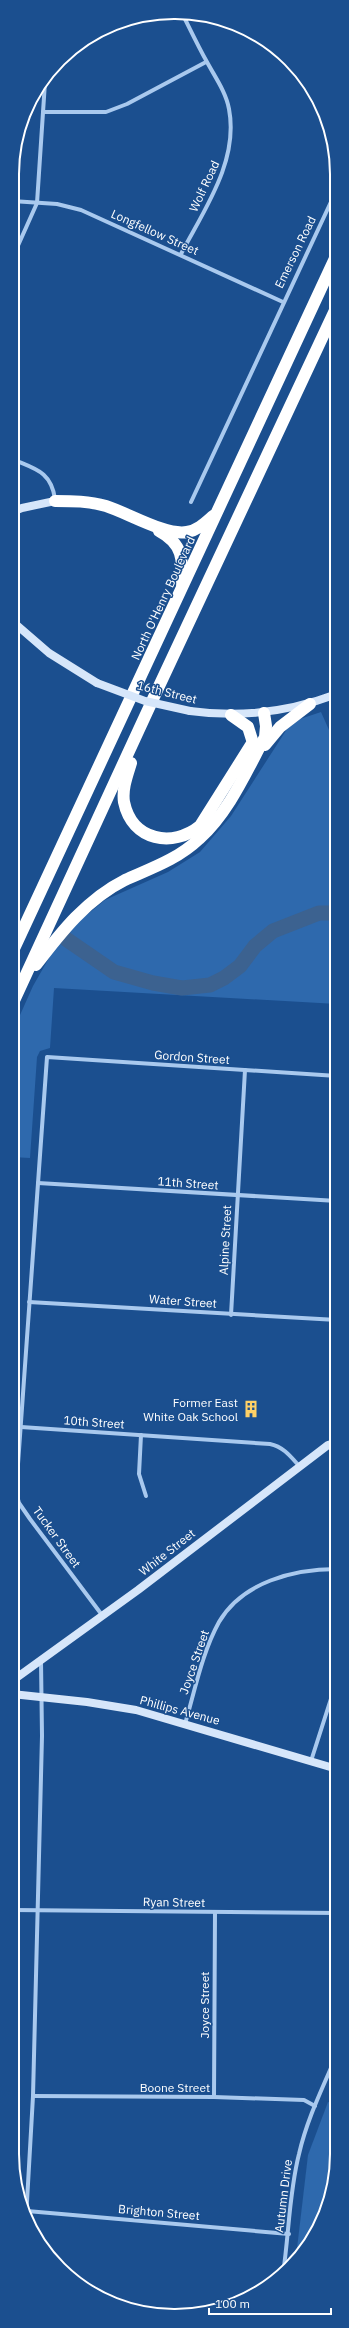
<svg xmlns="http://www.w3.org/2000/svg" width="349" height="2328" font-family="'IBM Plex Sans',sans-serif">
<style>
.green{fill:#2e69ad}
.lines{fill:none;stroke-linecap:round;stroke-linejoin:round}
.river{stroke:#3c6290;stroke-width:15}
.street{stroke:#a9c9ee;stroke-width:4}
.secondary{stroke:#d6e6fa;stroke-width:8}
.highway{stroke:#fff;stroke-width:12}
.secondary-bridge{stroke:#d6e6fa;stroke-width:8}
.labels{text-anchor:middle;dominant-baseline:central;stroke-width:3;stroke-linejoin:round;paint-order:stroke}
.street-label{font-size:12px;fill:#fff;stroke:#1b4f8f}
.poi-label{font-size:12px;fill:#fff;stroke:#1b4f8f;text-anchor:end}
.rim{fill:none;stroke:#fff;stroke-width:2}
</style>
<rect width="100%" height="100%" fill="#1b4f8f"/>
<g class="green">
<polygon points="321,712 337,748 337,1004 54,988 50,1048 40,1051 37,1057 30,1158 12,1157 12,1033 33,986 53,951 78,922 105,900 168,872 200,852 231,816 287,729 300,719"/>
<polygon points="328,2102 337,2105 337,2164 320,2226 296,2257 308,2155"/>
</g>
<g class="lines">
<g class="river">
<polyline points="12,913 13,914"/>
<polyline points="66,939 114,972 153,983 182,988 210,985 224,978 240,966 255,946 273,931 319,913 337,913"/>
</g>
<g class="street">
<polyline points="43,112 106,112 127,104 206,62"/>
<polyline points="12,201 57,204 81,210 283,302"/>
<path d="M181,254C204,210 239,161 229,109C226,92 215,77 207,62C198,46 190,29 182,13"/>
<polyline points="12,259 37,203 45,82"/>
<path d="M12,459C35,469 51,471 55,499"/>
<polyline points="191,502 337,189"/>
<polyline points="38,1183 337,1201"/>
<polyline points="29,1302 337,1320"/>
<polyline points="231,1315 245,1070"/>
<path d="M21,1427L270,1444C284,1447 291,1457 300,1467"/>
<polyline points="141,1435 139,1474 146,1496"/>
<polyline points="102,1615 30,1519 19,1503 16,1492 47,1057 337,1076"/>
<path d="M185,1724C195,1690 202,1653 219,1622C242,1582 294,1569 337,1569"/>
<polyline points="311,1761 337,1680"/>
<polyline points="12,1910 337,1913"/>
<polyline points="33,2096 214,2097 304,2100 315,2106"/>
<polyline points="214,2097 215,1913"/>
<polyline points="27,2211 289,2234"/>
<polyline points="26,2219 33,2096 42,1736 41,1661"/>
<path d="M283,2274C289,2234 289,2193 299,2154C307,2119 323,2087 337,2054"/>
</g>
<g class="secondary">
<polyline points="12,512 22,508 55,501"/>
<polyline points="12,621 49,653 97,683"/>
<path d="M190,711C240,718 289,712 337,694"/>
<polyline points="12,1681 138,1590 328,1445 337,1442"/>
<polyline points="12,1694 87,1702 136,1710 337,1769"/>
</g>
<g class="highway">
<path d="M55,501C72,501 89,501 106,506C128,513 166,536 187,532C198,530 205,523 213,516"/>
<path d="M159,531C183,544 183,559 182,584"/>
<polyline points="231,715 248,727 253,743"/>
<polyline points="265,745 280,727 310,704"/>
<path d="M131,763C127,776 122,789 124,802C132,841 173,848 200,826L251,745"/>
<polyline points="12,953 337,254"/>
<path d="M36,965C61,932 87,899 125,880C152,868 178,859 199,839C229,812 246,772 265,737L266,726L264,713"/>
<path d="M12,1005C119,771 227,539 337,306"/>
</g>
<polyline class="secondary-bridge" points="97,683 145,701 190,711"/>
</g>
<defs>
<g id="building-bare" transform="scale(1.38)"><path d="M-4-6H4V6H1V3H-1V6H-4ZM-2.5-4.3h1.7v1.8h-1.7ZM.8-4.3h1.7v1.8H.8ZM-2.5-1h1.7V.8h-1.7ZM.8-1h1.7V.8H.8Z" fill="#ffd166" stroke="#1b4f8f" stroke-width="2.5" paint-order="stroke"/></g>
</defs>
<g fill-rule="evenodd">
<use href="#building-bare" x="251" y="1409"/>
</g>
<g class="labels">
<g class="street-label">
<text transform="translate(204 186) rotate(-65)">Wolf Road</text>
<text transform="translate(155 232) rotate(24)">Longfellow Street</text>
<text transform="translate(295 252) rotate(-64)">Emerson Road</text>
<text transform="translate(163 598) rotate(-65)">North O'Henry Boulevard</text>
<text transform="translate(167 692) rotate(14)">16th Street</text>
<text transform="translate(192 1057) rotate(4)">Gordon Street</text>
<text transform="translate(188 1183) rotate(4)">11th Street</text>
<text transform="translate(225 1240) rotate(-87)">Alpine Street</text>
<text transform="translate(183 1301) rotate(4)">Water Street</text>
<text transform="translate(94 1422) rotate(4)">10th Street</text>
<text transform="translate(57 1537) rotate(54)">Tucker Street</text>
<text transform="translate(167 1552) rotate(-38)">White Street</text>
<text transform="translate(194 1662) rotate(-71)">Joyce Street</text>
<text transform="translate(180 1710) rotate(15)">Phillips Avenue</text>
<text transform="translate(174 1902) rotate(1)">Ryan Street</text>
<text transform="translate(204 2005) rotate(-90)">Joyce Street</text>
<text x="175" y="2087">Boone Street</text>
<text transform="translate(283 2196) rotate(-83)">Autumn Drive</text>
<text transform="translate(159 2212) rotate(5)">Brighton Street</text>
</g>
<g class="poi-label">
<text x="238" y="1402">Former East<tspan x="238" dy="14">White Oak School</tspan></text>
</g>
</g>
<path d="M0 0H349V2328H0ZM174 19H175A155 155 0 0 1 330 174V2154A155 155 0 0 1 175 2309H174A155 155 0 0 1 19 2154V174A155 155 0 0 1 174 19Z" fill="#1b4f8f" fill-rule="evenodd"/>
<path class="rim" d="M174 19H175A155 155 0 0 1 330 174V2154A155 155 0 0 1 175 2309H174A155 155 0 0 1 19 2154V174A155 155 0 0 1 174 19Z"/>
<path d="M209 2308v6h122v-6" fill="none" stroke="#ffffff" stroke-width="2"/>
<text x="215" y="2308" font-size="12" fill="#ffffff" stroke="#1b4f8f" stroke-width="3" paint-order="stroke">100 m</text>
</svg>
